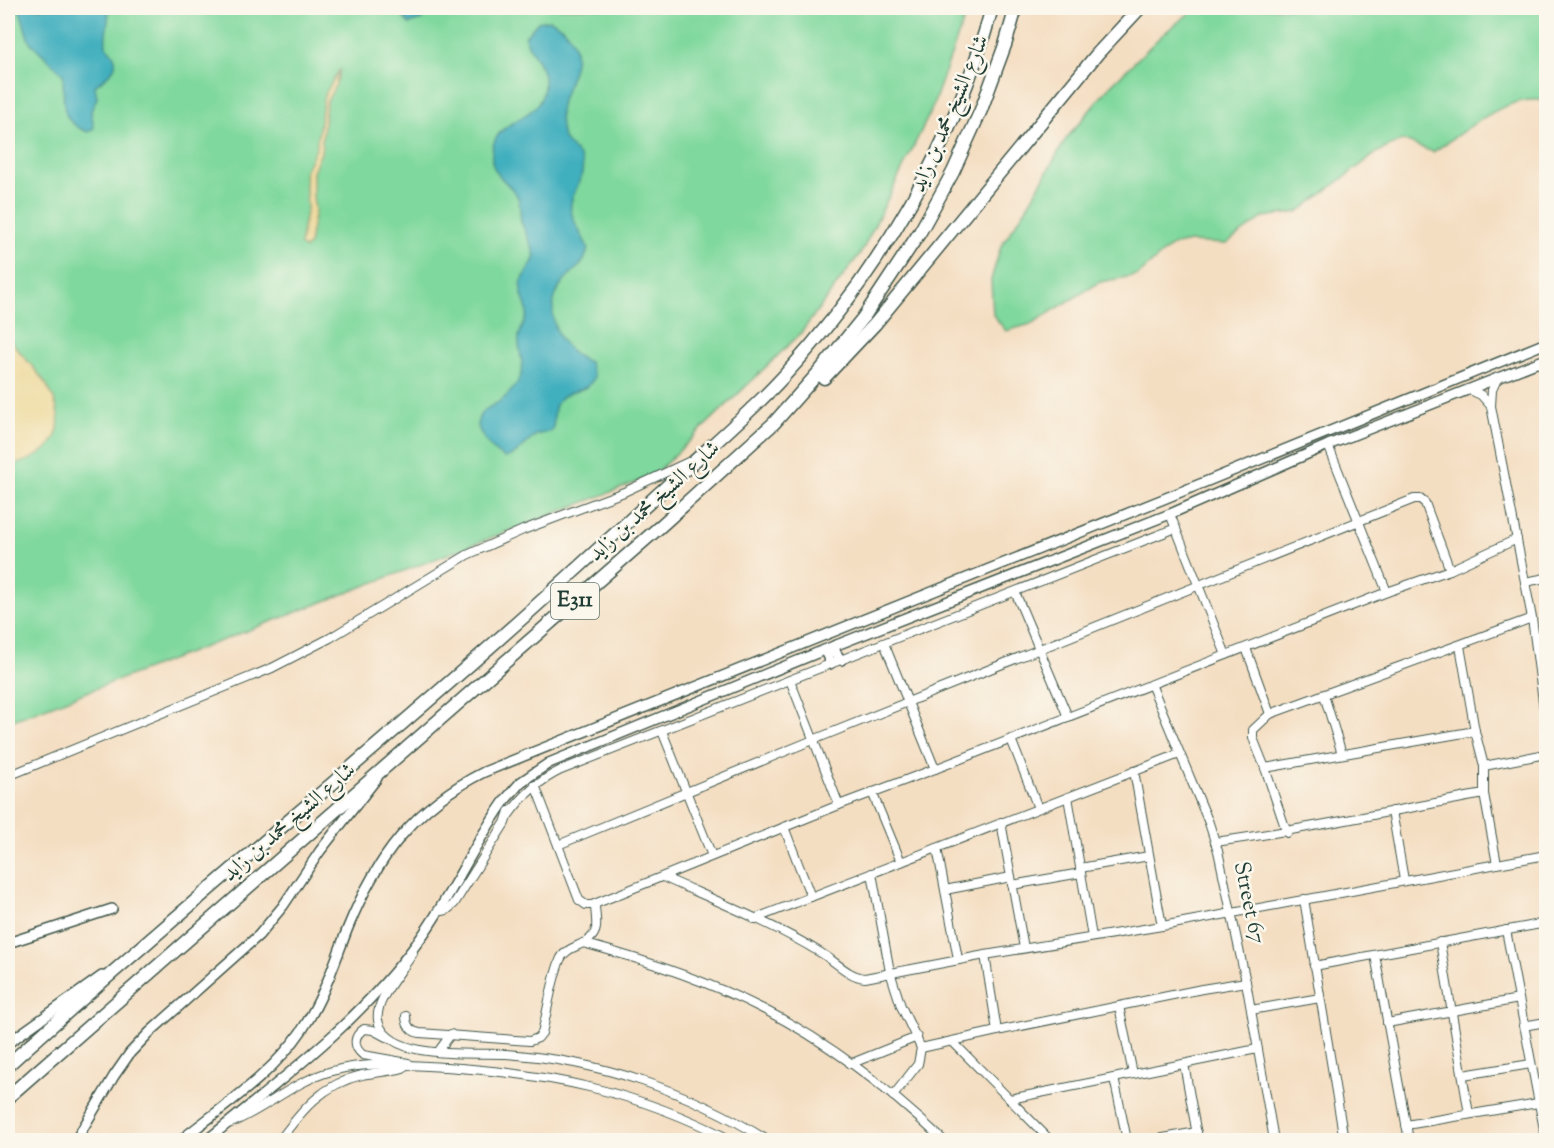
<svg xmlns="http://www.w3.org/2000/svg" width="1554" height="1148" font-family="'Sorts Mill Goudy',Amiri,serif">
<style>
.green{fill:#7fd89d;stroke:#4f8a68;stroke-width:1.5}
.sand{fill:#eeda9e;stroke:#868c69;stroke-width:1.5}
.water{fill:#41afbe;stroke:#307679;stroke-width:1.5}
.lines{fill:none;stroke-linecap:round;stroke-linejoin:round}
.minor-casing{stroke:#3f5549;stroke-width:10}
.major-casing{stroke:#3f5549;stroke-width:12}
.highway-casing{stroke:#3f5549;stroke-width:15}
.minor{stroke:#fff;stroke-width:8}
.major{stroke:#fff;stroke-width:9}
.highway{stroke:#fff;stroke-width:12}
.labels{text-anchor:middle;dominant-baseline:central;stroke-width:5;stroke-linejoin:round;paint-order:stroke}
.shield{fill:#fbf7ec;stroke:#61756b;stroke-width:1.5}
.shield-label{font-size:21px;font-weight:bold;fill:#1f3d34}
.street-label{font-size:22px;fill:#1f3d34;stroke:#fbf7ec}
</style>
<rect width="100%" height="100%" fill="#fbf7ec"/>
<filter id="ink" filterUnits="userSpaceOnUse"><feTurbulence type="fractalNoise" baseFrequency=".0167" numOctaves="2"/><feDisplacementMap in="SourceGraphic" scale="12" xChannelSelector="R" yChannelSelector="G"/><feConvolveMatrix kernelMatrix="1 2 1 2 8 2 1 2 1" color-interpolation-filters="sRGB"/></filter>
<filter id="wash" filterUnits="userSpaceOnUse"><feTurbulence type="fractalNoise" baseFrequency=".008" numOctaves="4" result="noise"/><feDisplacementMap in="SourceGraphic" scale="24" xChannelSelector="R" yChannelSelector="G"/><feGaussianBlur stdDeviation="1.35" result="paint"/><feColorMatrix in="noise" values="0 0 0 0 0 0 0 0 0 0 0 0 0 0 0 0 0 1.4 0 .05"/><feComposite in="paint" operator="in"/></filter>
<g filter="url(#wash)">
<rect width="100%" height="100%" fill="#f4dec2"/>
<g class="green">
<polygon points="8,8 968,8 931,111 862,251 800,334 653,476 8,722"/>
<path d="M1196,8H1546V101C1507,92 1465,132 1433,152L1402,140L1378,152L1298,212L1264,217L1226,244L1190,242L1171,246L1138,275L1100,282L1031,324L1006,331L993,315L991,280L1001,246L1025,210L1066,139L1110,86L1162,35Z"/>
</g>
<g class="sand">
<polygon points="340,69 336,84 326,103 321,152 313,172 313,196 315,210 309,244 305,249 300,245 307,207 305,171 316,149 324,96"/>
<path d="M8,337C26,363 53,381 58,415C60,428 56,440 46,449C34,459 23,464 8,464Z"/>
</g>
<g class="water">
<path d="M16,8H108C111,18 104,31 106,46C126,64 110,74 95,86L97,98L91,111L94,128L88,132C57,121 65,103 63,74L29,41L20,11Z"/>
<polygon points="401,8 421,8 422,20 409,24 403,17"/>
<path d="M549,20C560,24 566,29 572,40C585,68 558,90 560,119C561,124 561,132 563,137C568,147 579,151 582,162C586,180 568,194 571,211C574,225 583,236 588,248C584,270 571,269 561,285C542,314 559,351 589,362L594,376C590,393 571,388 560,399C551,409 556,420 552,431L536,435L515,454L505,458C495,454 477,434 478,423C478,409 494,406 503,399C509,394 516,385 520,378C526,362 517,351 519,337C520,328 528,320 527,311C526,302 519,294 521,284C524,274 532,266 535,256C531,243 525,233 521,221C519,212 522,203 516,194C509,184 494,175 492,161C488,110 548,129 544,78C543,63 529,52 525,37L538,22Z"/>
</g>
</g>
<g filter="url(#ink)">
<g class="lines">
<g class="minor-casing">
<g id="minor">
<polyline points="1537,362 1546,369"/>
<polyline points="1498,377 1492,390 1491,406 1532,618 1546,724"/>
<polyline points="1468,389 1481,395 1490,405"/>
<polyline points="1328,445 1387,592"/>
<polyline points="1170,514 1226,655"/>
<polyline points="1525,582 1546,578"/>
<polyline points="1015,592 1068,717"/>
<polyline points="884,643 935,769"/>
<polyline points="1460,646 1475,731 1484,766 1484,794 1497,864"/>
<polyline points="1246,648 1270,714"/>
<polyline points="790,680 839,805"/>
<polyline points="1151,684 1209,823 1218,851 1246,982 1274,1140"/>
<polyline points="1324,695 1342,754"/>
<polyline points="662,731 712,856"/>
<polyline points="1011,739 1038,808"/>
<polyline points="1484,766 1546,754"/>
<polyline points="1265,768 1475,731"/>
<polyline points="1134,771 1162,926"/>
<polyline points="8,776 272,668 330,638 467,555 523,530 624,492 688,462"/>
<polyline points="535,785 579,900 586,905 592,905 839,805 935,769 1387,592 1450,570 1517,539"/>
<polyline points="872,792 901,862"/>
<polyline points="1068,797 1092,937"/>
<polyline points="1392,811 1404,880"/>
<path d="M508,816C522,796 538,781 561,770L1176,528"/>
<polyline points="1001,822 1024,948"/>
<polyline points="784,827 811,897"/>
<polyline points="1287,833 1265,768 1253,738 1253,730 1270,714 1532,618"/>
<path d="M1215,842C1306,830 1394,810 1484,794"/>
<polyline points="558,845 813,740 1414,499 1420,499 1425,503 1450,570"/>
<polyline points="937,848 958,959"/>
<polyline points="1080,868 1149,856"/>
<polyline points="872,873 890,972 901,1006 921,1048 918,1064 893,1096"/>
<path d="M663,877C716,901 772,923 821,953C835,961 849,977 865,978L985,955L1162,926L1546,855"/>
<polyline points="1012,885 1081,873"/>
<polyline points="945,890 1011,877"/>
<polyline points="1304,899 1344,1140"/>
<polyline points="437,912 447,910 454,904 505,823 509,811"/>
<polyline points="754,919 1179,754"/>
<polyline points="1506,930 1546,1140"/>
<polyline points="1440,942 1469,1114"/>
<path d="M583,943C645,960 706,980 763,1009C829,1042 890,1090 943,1140"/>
<path d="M413,953C402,972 371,1003 379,1024C393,1061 473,1052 506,1054C598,1060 689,1091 767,1140"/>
<polyline points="985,955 997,1031"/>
<polyline points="1375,955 1409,1140"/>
<polyline points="1314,966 1546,923"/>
<polyline points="1119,1006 1133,1074"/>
<polyline points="1251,1010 1320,998"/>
<path d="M406,1016C406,1025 411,1032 420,1033L530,1041L538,1038L542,1033C548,1009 551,983 560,960C567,943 593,947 596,928C597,920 595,912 595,905"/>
<polyline points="1387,1023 1519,999"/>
<polyline points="1523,1026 1546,1022"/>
<path d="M386,1037L373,1030L364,1029C353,1036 353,1047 363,1055L408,1063"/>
<polyline points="952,1041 1050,1140"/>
<polyline points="921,1048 997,1031 1202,989 1246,982"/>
<polyline points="438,1052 451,1034"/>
<polyline points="850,1064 917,1037"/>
<polyline points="1184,1064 1198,1140"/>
<polyline points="1463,1075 1531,1064"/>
<polyline points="1114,1078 1127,1140"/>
<polyline points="1010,1099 1257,1049"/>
<path d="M231,1123C267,1108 292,1082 332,1071C369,1061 408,1065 446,1067C551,1074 636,1091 731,1140"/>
<polyline points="1406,1125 1538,1103"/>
<path d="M280,1140C302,1110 323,1084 362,1075C375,1072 390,1072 403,1068"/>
<polyline points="1152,1140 1197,1132"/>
</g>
</g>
<g class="major-casing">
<g id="major">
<polyline points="834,646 836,653 841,660"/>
<polyline points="825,650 829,657 830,664"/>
<polyline points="8,943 112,909"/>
<polyline points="8,1043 102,976"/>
<polyline points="76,1140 114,1076 130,1053 150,1032 259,935 283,906 320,851 377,778"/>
<path d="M181,1140C222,1107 272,1075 302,1030C323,999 334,964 347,930C376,858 414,807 484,772L1161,500L1546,343"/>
<path d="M207,1140C282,1079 363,1019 420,939C452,895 474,843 506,799L521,782L549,763L834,646L1170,514L1328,445L1546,359"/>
</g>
</g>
<g class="highway-casing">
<g id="highway">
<polyline points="824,378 875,324 1098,53 1140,8"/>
<path d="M8,1065C185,905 370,756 547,596C594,553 641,510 688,467C721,437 754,409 784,376C881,271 954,145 992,8"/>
<polyline points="8,1097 663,524 774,423 820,371 863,318 920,232 953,172 981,110 1005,45 1016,8"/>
</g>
</g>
<use href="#minor" class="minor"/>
<use href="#major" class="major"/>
<use href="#highway" class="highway"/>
</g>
</g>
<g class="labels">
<rect class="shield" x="551" y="583" width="48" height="36" rx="4.5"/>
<g class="shield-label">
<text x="575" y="601">E311</text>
</g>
<g class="street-label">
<text transform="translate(951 114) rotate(-67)">شارع الشيخ محمد بن زايد</text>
<text transform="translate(655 502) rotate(-42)">شارع الشيخ محمد بن زايد</text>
<text transform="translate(290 823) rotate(-41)">شارع الشيخ محمد بن زايد</text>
<text transform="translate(1248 903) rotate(78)">Street 67</text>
</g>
</g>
<rect width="1554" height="1148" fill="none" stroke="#fbf7ec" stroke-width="30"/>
</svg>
